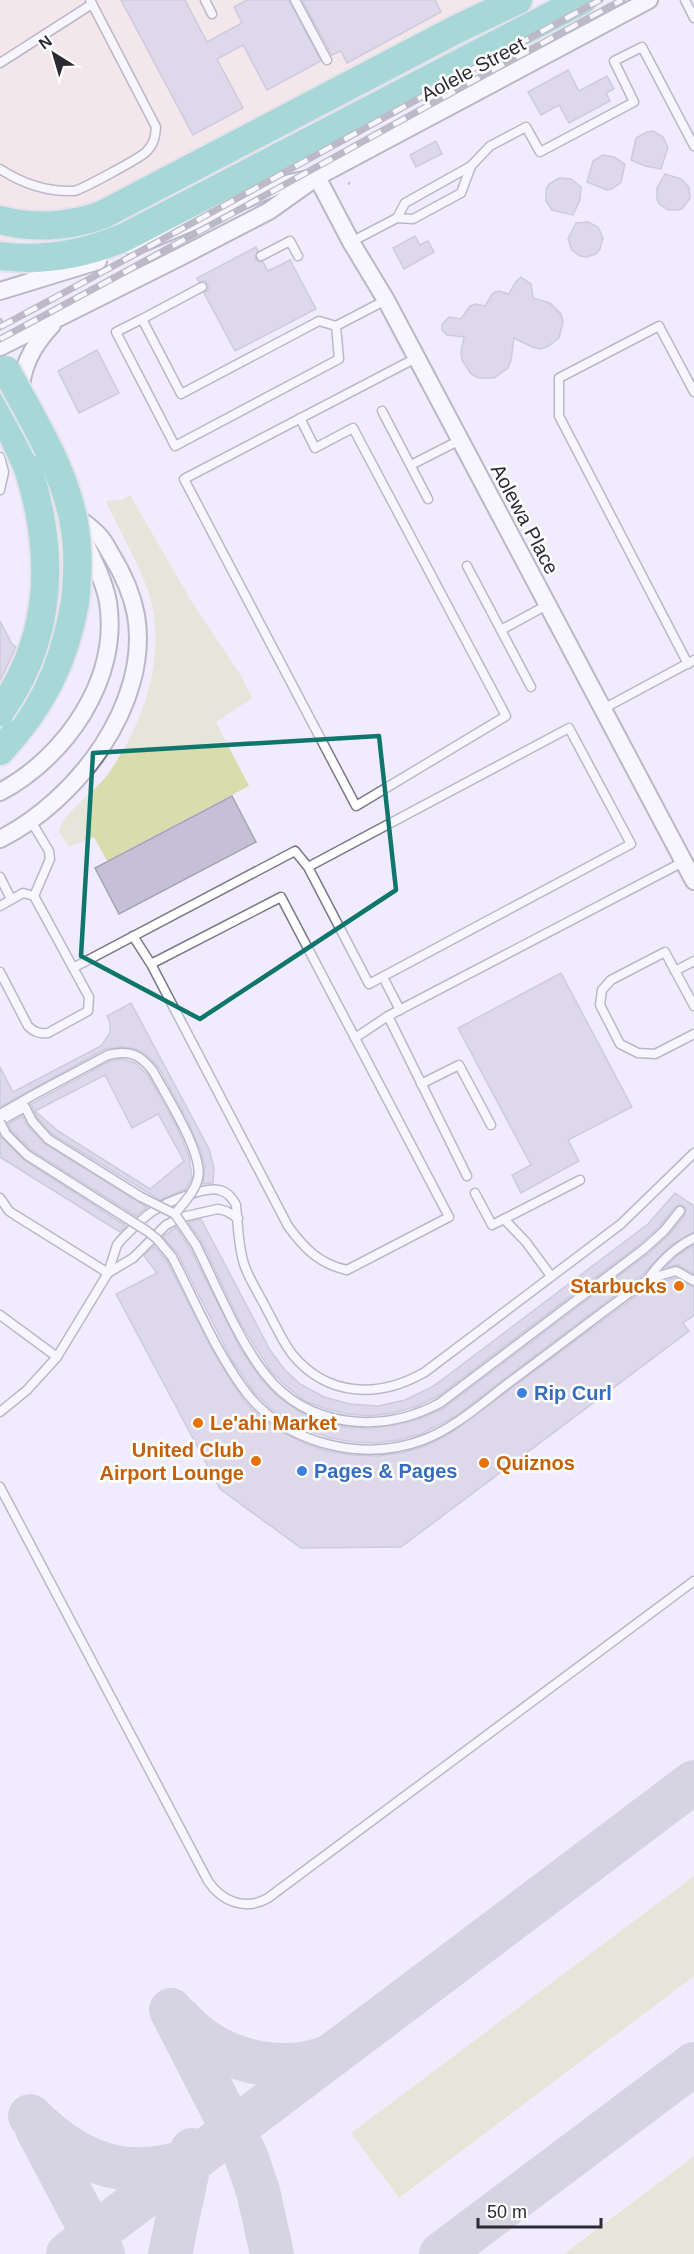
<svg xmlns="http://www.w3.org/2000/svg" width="694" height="2254" font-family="Helvetica,sans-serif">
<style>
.industrial{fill:#f8dfd6}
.green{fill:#d9dcad}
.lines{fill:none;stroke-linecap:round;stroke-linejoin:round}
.taxiway{stroke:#b7b4c2;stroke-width:44}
.building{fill:#c5c0d6;stroke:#a6a2b7;stroke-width:1.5;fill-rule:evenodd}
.service-casing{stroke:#7b778b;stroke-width:11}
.minor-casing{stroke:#7b778b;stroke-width:20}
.motorway-casing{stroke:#d5d4d6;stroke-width:32}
.path{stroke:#908d9a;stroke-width:3;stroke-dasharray:4.5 4.5;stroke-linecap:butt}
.service{stroke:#fff;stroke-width:8}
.minor{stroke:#fff;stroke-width:16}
.motorway{stroke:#4ebea9;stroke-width:28}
.rail-casing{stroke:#7e7b87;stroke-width:7}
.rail{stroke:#fff;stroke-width:4.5;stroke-dasharray:14;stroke-linecap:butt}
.service-bridge-casing{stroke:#7b778b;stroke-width:11;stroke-linecap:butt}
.motorway-bridge-casing{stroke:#d5d4d6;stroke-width:32;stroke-linecap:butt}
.service-bridge{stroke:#fff;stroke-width:8}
.motorway-bridge{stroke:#4ebea9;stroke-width:28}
.marked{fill:none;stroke:#0f766e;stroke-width:4.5;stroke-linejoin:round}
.food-dot{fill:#e8710a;stroke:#fff;stroke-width:2}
.shop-dot{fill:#3f7fe0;stroke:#fff;stroke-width:2}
.labels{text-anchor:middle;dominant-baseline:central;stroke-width:5;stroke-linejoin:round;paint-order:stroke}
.street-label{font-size:20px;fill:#2c2a32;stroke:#fff}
.food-label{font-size:20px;font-weight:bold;fill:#c56008;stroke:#fff;text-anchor:end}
.shop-label{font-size:20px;font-weight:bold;fill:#366cbe;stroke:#fff;text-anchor:start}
</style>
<rect width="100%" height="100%" fill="#f0ecfe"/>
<polygon class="industrial" points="0,0 493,0 0,250"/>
<g class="green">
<path d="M130,495L190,599L240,674L252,698L216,722L249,786L107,861L94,837L69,847L59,832C63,812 95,792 108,774C145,722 169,650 147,588C136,558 119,530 106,501L121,500Z"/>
<polygon points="694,1876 694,1976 399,2198 351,2133"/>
<polygon points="694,2156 694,2254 564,2254"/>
</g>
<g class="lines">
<g class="taxiway">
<polyline points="171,2010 246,2156 258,2191 272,2254"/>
<path d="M181,2020C216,2060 278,2076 328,2057"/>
<path d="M30,2116C76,2162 124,2182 188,2161"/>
<polyline points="37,2129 103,2254"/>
<polyline points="68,2254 694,1782"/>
<polyline points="170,2254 192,2150"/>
<polyline points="441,2254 694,2064"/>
</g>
</g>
<g class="building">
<polygon points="121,0 185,0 207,42 242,23 234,7 247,0 289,0 321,61 267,90 243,45 217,59 243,108 193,135"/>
<polygon points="302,0 435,0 441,12 347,63 341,51 332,55"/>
<polygon points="568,70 579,91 607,76 614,89 606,93 610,101 569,123 559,105 541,115 528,92"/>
<polygon points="653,131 663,137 668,147 661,169 645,166 631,160 636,138 647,132"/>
<polygon points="436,141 442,154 416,167 410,155"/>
<polygon points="603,155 614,157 625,164 621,182 612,189 607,190 587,182 593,161"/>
<polygon points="665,174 681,179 689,187 690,198 683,208 679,210 668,210 659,204 657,199 657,188"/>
<polygon points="559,178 571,179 581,187 580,200 573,215 552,210 546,201 546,189 549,184"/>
<polygon points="588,222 598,227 603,238 600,249 596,254 586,257 580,256 572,250 568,239 576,223"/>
<polygon points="415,236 420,245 428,241 434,252 404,269 393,248"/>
<polygon points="256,247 258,251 255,258 258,262 263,262 268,271 290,260 316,309 235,351 204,293 208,290 208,285 205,281 199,282 197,278"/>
<polygon points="521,277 531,284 533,298 550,303 561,314 563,322 559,338 547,347 540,349 532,347 514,338 511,360 508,368 494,378 478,378 471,374 462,360 461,352 464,337 447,335 442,330 442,324 449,317 461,319 470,306 476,304 485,306 493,293 499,291 509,294 515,283"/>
<polygon points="97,350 119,393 79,413 58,371"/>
<polygon points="0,621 12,644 16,647 0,681"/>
<polygon points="232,796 256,842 119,914 95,868"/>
<polygon points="561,973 632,1107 568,1140 579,1161 521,1193 512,1175 531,1165 458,1028"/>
<polygon points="131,1003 209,1149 214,1168 213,1183 203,1184 205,1167 201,1152 188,1121 159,1068 148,1056 136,1049 122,1047 105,1049 0,1107 0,1067 13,1092 101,1046 110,1033 110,1023 107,1016"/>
<path d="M122,1059L135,1063L148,1075L177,1127L189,1156L192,1177L186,1189L160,1200L52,1134L37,1117L31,1104L110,1061ZM105,1075L132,1128L158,1114L184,1161L150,1189L58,1131L35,1111Z"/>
<polygon points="22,1116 27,1125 45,1144 147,1207 136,1216 31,1150 11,1130 8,1124"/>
<polygon points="0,1136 24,1160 126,1226 120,1232 0,1157"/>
<polygon points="675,1193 694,1206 694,1232 670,1246 643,1274 454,1417 421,1434 399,1440 376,1443 353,1442 331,1438 309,1431 288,1421 270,1408 254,1392 233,1362 178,1254 163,1237 176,1227 190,1248 240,1348 260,1378 278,1397 300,1412 322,1421 346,1427 371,1428 396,1425 419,1419 444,1408 648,1254 669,1235 685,1215 686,1208 680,1205 675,1207 659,1227 640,1244 437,1397 415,1407 393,1413 370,1416 348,1414 326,1409 305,1401 287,1387 270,1370 242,1326 202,1242 188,1222 201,1219 270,1350 284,1369 300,1384 324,1397 350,1404 378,1406 405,1400 430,1388 443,1379 648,1224"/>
<polygon points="694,1245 694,1274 678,1265 666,1267 678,1255"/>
<polygon points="154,1246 167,1261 212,1350 244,1401 261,1418 282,1432 304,1443 327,1451 352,1455 377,1456 402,1453 425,1446 449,1434 651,1285 675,1278 694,1287 694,1315 683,1323 689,1331 401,1547 301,1548 220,1489 116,1294 157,1273 144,1256"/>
</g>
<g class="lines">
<g class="service-casing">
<g id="service">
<polyline points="205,0 212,14"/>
<polyline points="295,0 327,60"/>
<polyline points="685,0 694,18"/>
<polyline points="0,63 92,4"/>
<path d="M0,169C23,184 46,192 74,191C81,190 140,158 146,152C154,144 155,138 156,127L90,0"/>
<polyline points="397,218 413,219 461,193 471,166"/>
<polyline points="351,242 397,218 405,203 471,166 490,146 526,127 540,152 634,102 614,61 642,47 694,146"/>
<polyline points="261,256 290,241 298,256"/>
<polyline points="202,287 142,319 181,394 319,321 336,326 386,300"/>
<polyline points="142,319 116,332 175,446 339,359 336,326"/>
<polyline points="382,411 428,499"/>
<path d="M300,418L315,448L353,428L506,716L356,806L184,479C262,439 339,398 416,358"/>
<polyline points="0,457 4,472 0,490"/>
<polyline points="411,465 460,440"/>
<polyline points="467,566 531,687"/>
<polyline points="55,601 61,588 65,568"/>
<polyline points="501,630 547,605"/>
<polyline points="688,664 559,416 559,378 659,326 694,392"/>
<polyline points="603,709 694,660"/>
<polyline points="31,821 49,851 50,859 34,896"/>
<polyline points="0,877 11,899"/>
<path d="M0,906L23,893L34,896L89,997L88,1011L48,1033C39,1034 34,1032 28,1026L0,972"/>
<path d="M133,936L151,964L288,1226C304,1248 319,1264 347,1270L449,1217L281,897L151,964"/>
<polyline points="73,968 295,851 308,867 369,984 631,844 569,728 308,867"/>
<polyline points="675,971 694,961"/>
<polyline points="383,977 400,1010"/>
<polyline points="694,1006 665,952 611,980 602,990 600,1005 620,1044 638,1053 655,1054 694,1034"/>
<polyline points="355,1038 388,1016"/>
<polyline points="421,1084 459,1065 491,1125"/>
<polyline points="0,1114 35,1094"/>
<polyline points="0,1121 25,1107 32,1121 48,1139 141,1197"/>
<polyline points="467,1176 388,1016 683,862"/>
<polyline points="475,1193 492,1225 504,1219 526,1242 551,1276"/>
<polyline points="0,1198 9,1211 15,1215 108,1273"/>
<polyline points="504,1219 580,1180"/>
<path d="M694,1238C675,1247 660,1262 648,1279L676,1271L694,1281"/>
<path d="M196,1245C216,1285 238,1340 265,1374C308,1429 382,1434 440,1403L644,1249L664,1231L680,1211"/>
<path d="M172,1257C195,1301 219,1359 249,1396C290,1445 364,1462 423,1440C455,1428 482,1403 510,1382C556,1348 601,1313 648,1279"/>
<polyline points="108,1273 133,1258 166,1225 182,1217 218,1209 226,1211 238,1218"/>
<polyline points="0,1315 57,1357"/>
<path d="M0,1412L27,1390L57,1357L108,1273L117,1245L121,1240C131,1230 141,1219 153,1211C165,1203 205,1186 219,1190C228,1192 232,1198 236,1205C238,1224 238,1245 244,1264C249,1280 260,1295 267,1310C275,1324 282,1341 292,1354C328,1398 380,1398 425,1372L621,1224L694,1153"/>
<path d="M0,1487L208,1881C222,1902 246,1911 268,1898L694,1581"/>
</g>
</g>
<g class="minor-casing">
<g id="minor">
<polyline points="317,177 351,242 386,300 694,881"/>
<polyline points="133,247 277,186 308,179"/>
<polyline points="0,291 98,261"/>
<polyline points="0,347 182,256 269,211 317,177 649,0"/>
<path d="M21,395C20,367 34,344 52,325"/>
<path d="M0,792C66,757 120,679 108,602C104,580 92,558 83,538"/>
<path d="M0,839C76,801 151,704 136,615C132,594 123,574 112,556C108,550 105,542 100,537C93,528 81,521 72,513"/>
</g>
</g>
<g class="motorway-casing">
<g id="motorway">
<path d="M0,220C36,229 67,227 102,215L455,30L518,0"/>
<path d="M0,256C44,262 85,254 125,237L582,0"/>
<polyline points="0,407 28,468"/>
<path d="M0,751C41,707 65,661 75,602"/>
</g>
</g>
<g class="path">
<polyline points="348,183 350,184"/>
<polyline points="0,318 5,328"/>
</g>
<use href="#service" class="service"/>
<use href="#minor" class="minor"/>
<use href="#motorway" class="motorway"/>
<g class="rail-casing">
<g id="rail">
<path d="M0,327C201,220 399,108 600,0"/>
<path d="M0,339C209,228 414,112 622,0"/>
</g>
</g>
<use href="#rail" class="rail"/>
<g class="service-bridge-casing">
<g id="service-bridge">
<path d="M35,1094L108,1055C129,1050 140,1054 153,1071C165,1094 204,1154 198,1178C195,1192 183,1203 175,1214"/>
<polyline points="0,1122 6,1134 27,1155 147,1231 157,1239 172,1257"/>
<polyline points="141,1197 175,1214 196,1245"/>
</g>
</g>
<g class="motorway-bridge-casing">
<g id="motorway-bridge">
<path d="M6,370C32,419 64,468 74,523C79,549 78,575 75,602"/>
<path d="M0,712C54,636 55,553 28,468"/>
</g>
</g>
<use href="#service-bridge" class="service-bridge"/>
<use href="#motorway-bridge" class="motorway-bridge"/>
</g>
<path d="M0 0H694V2254H0ZM379,736L396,890L200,1019L81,956L93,753Z" fill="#f0ecfe" fill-opacity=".55" fill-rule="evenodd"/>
<path class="marked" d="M379,736L396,890L200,1019L81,956L93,753Z"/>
<g class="food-dot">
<circle cx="679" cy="1286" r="6"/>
<circle cx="198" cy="1423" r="6"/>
<circle cx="256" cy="1461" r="6"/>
<circle cx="484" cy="1463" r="6"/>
</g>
<g class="shop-dot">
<circle cx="522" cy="1393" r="6"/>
<circle cx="302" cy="1471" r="6"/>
</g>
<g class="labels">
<g class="street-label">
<text transform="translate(473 69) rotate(-28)">Aolele Street</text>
<text transform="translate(525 519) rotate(62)">Aolewa Place</text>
</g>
<g class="food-label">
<text x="667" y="1286">Starbucks</text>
<text x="210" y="1423" text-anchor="start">Le'ahi Market</text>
<text x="244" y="1450">United Club<tspan x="244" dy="23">Airport Lounge</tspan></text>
<text x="496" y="1463" text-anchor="start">Quiznos</text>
</g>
<g class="shop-label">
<text x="534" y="1393">Rip Curl</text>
<text x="314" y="1471">Pages &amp; Pages</text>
</g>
</g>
<g transform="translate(54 54) rotate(323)" stroke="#ffffff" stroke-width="4.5" paint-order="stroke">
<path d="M0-4.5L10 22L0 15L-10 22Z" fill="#2c2a32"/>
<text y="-9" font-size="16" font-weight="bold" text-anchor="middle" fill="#2c2a32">N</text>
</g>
<path d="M478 2218v9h123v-9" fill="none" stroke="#2c2a32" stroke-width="3"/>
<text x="487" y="2218" font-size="18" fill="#2c2a32" stroke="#ffffff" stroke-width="4.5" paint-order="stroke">50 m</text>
</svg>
